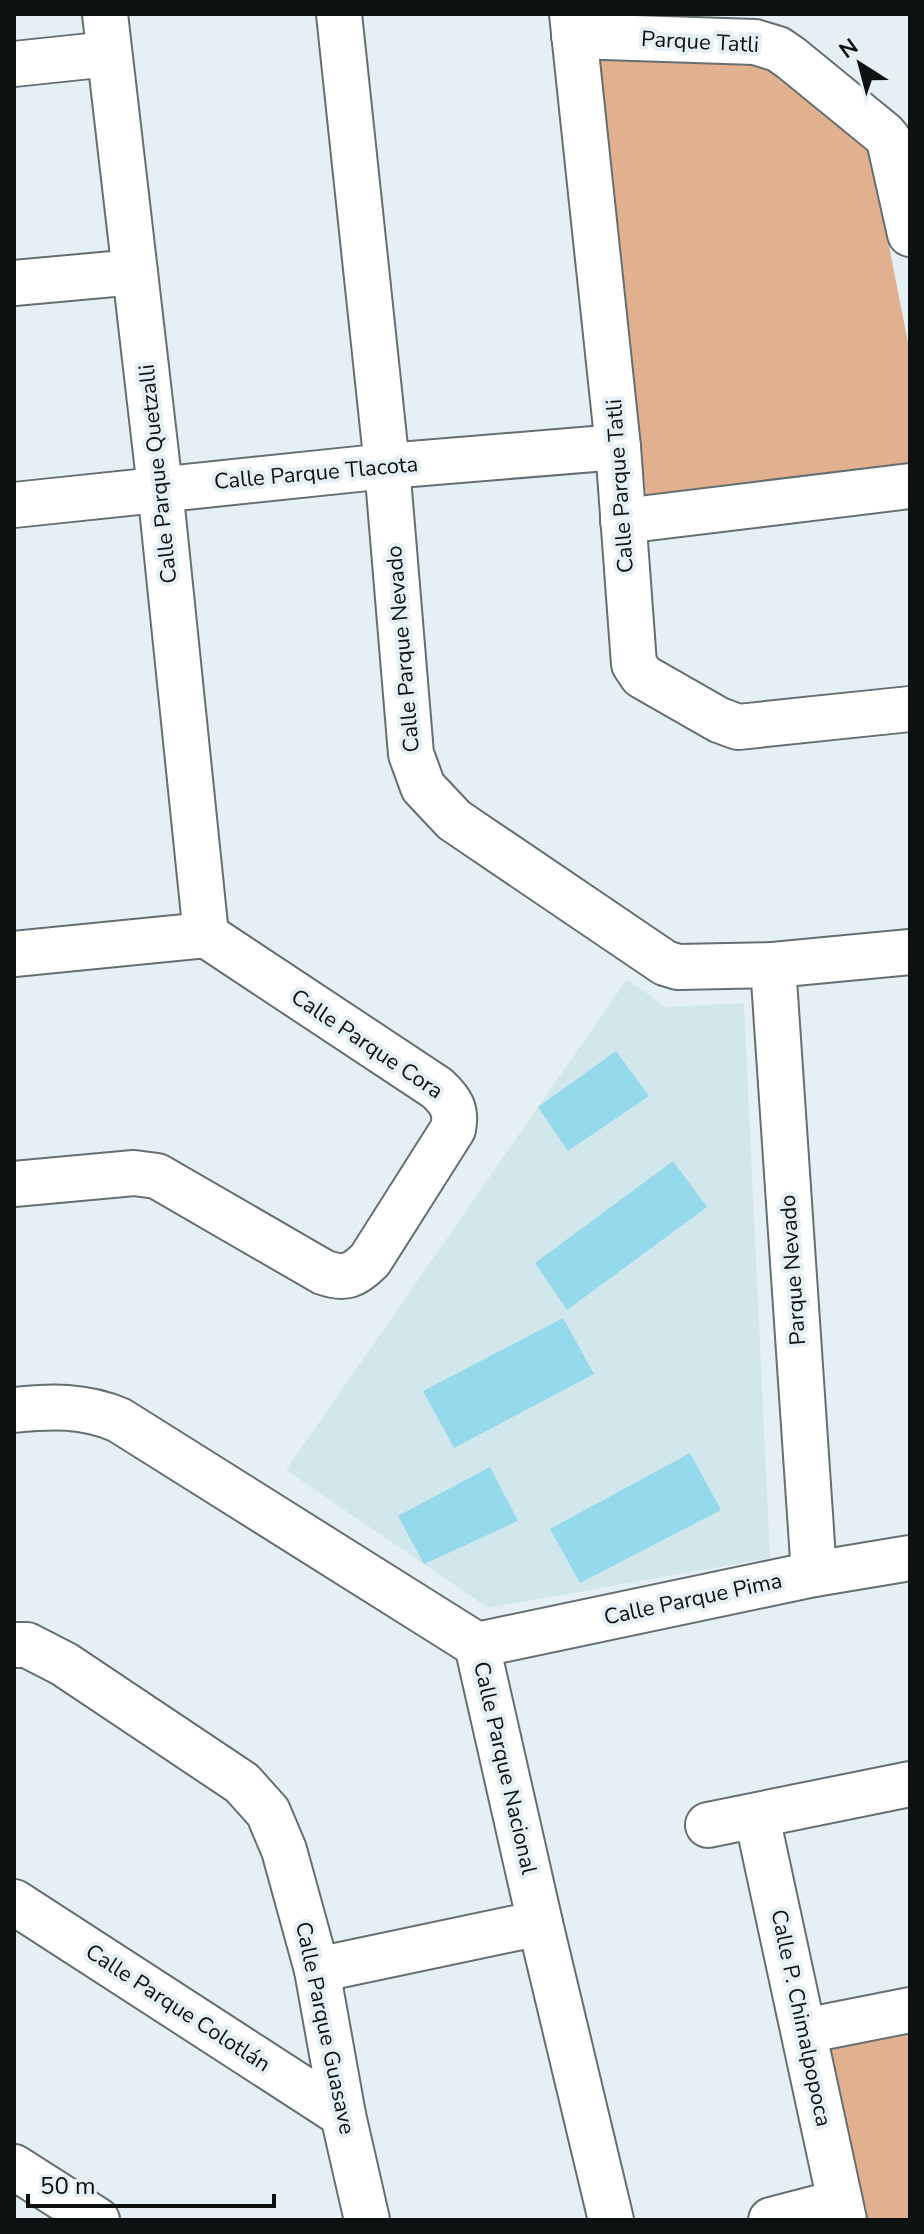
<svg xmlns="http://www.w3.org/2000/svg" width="924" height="2234" font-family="'Nunito Sans',sans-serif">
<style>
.built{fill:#d2e7ec}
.green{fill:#e1b18f}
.building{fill:#95daec}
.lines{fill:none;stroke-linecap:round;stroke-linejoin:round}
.minor-casing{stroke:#656f72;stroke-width:48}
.minor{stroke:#fff;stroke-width:44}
.labels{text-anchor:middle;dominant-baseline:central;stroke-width:8;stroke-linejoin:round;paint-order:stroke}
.street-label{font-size:22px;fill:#0d1112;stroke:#e5f0f4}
</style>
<rect width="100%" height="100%" fill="#e5f0f4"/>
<polygon class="built" points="627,979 666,1007 744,1003 770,1558 488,1608 286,1470"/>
<g class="green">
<polygon points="595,58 753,59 813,97 869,144 910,353 910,465 646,495"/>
<polygon points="910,2032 910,2220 864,2220 827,2049"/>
</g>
<g class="building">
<polygon points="616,1051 649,1096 568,1151 538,1107"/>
<polygon points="673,1161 707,1207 567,1310 535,1263"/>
<polygon points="563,1318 594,1374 454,1448 423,1391"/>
<polygon points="690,1453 721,1510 580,1583 550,1529"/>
<polygon points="490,1467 518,1521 424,1564 398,1516"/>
</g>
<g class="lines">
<g class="minor-casing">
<g id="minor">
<polyline points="105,14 160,488 206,935"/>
<polyline points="339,14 387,466 411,754 423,787 454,820 665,963 678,967 773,965 910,952"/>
<polyline points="572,14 618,447 634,664 642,676 719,720 738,727 910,709"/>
<polyline points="574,36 755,42 778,49 791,58 884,134 889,140 910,234"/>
<polyline points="14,64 109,54"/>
<polyline points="14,283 135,272"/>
<polyline points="14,505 387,466 618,447"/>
<polyline points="623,521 910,486"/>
<path d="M14,954L206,935L437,1088C451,1101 457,1110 453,1129L370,1260C354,1276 345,1280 323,1272L157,1176L134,1173L14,1184"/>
<polyline points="773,965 814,1574"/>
<path d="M14,1410C51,1406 84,1405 119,1420L477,1645L540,1923L611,2220"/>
<polyline points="14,1645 27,1645 64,1664 242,1783 268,1812 284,1850 317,1970 343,2115 367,2220"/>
<polyline points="477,1645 814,1574 910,1558"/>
<polyline points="757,1817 844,2220"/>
<polyline points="708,1825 910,1784"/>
<polyline points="14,1902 343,2115"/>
<polyline points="317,1970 540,1923"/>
<polyline points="804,2031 910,2010"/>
<polyline points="14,2167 97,2220"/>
<polyline points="771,2220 840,2202"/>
</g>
</g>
<use href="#minor" class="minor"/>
</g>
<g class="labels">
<g class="street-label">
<text transform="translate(700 42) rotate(3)">Parque Tatli</text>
<text transform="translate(316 473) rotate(-5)">Calle Parque Tlacota</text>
<text transform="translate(158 474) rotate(-96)">Calle Parque Quetzalli</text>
<text transform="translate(620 486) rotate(-94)">Calle Parque Tatli</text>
<text transform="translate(403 649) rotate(-95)">Calle Parque Nevado</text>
<text transform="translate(367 1044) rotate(34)">Calle Parque Cora</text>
<text transform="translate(793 1270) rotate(-94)">Parque Nevado</text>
<text transform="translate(693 1599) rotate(-12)">Calle Parque Pima</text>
<text transform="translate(505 1768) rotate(77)">Calle Parque Nacional</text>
<text transform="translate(178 2008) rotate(33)">Calle Parque Colotlán</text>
<text transform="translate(801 2018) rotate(78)">Calle P. Chimalpopoca</text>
<text transform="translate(325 2028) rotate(78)">Calle Parque Guasave</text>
</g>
</g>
<rect width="924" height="2234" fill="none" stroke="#0d1112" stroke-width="32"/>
<g transform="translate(860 64) rotate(324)" stroke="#e5f0f4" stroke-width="6" paint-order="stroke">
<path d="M0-6L14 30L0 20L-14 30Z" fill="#0d1112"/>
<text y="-12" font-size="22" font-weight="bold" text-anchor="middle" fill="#0d1112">N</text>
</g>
<path d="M28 2194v12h246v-12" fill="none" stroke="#0d1112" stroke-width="4"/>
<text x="40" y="2194" font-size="24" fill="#0d1112" stroke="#e5f0f4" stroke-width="6" paint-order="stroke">50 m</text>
</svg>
